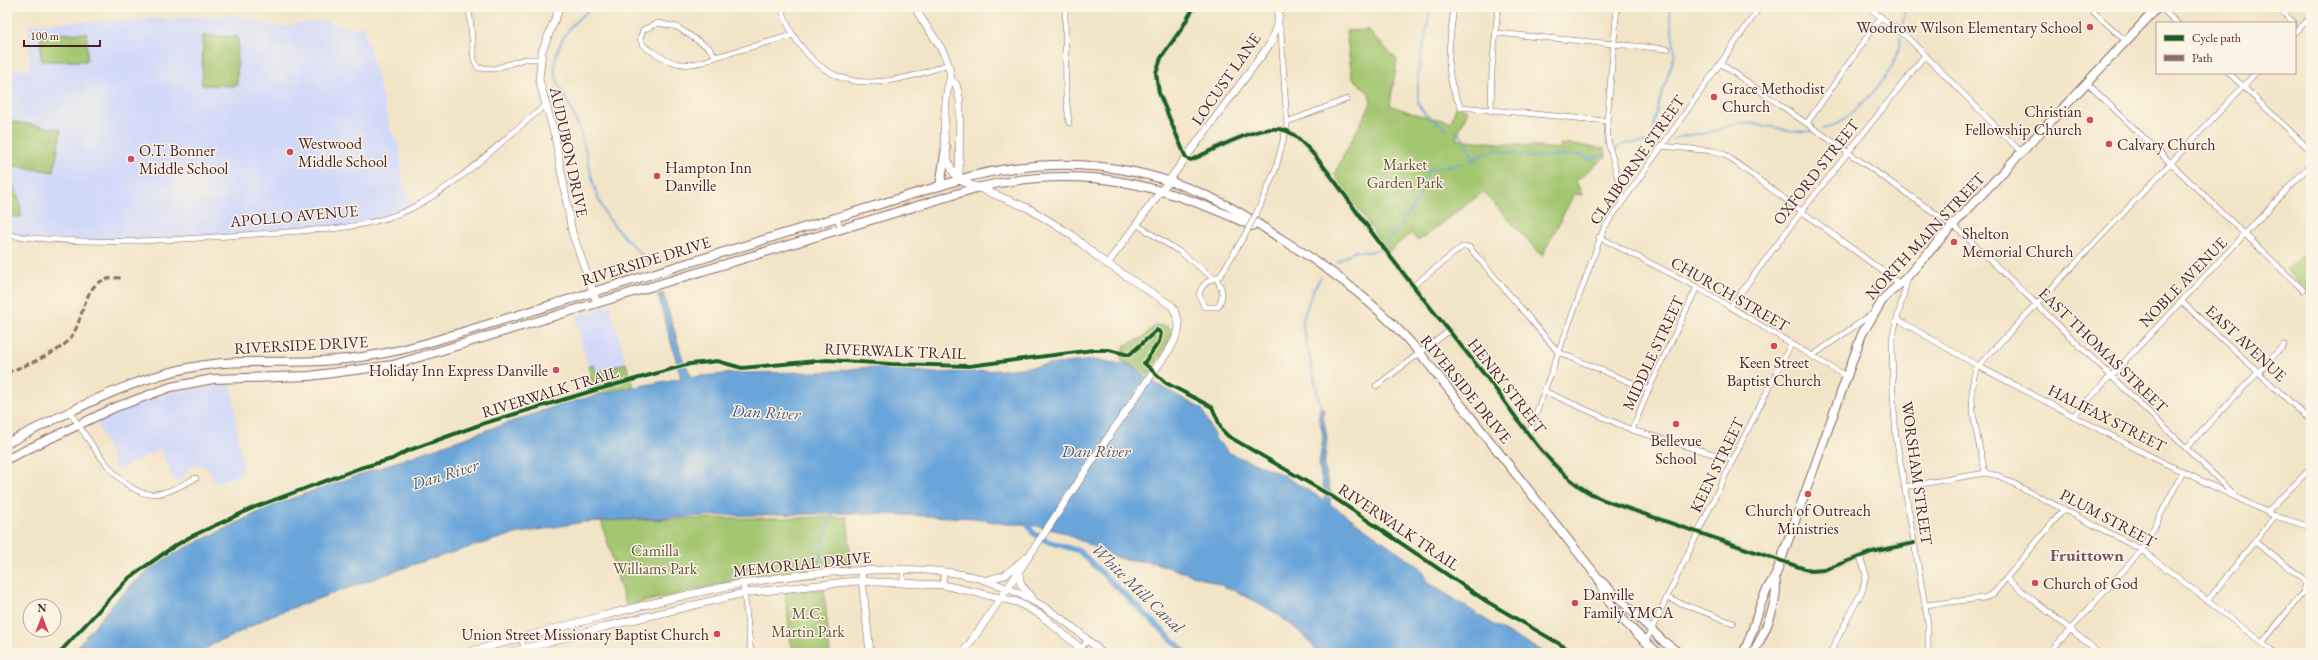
<svg xmlns="http://www.w3.org/2000/svg" width="2318" height="660" font-family="'EB Garamond',serif">
<style>
.built{fill:#d1d9f9}
.green{fill:#a3c670;stroke:#76724e}
.water{fill:#6aa5da;stroke:#5a6282}
.lines{fill:none;stroke-linecap:round;stroke-linejoin:round}
.stream{stroke:#6aa5da;stroke-width:1.5}
.canal{stroke:#6aa5da;stroke-width:5.5}
.street-casing{stroke:#856462;stroke-width:6}
.secondary-casing{stroke:#856462;stroke-width:8}
.primary-casing{stroke:#856462;stroke-width:10}
.street{stroke:#fff;stroke-width:5}
.secondary{stroke:#fff;stroke-width:7}
.primary{stroke:#fff;stroke-width:8}
.street-bridge-casing{stroke:#856462;stroke-width:6;stroke-linecap:butt}
.street-bridge{stroke:#fff;stroke-width:5}
.quiet{stroke:#8d6e63;stroke-width:3;stroke-dasharray:6 3;stroke-linecap:butt}
.cycleway-casing{stroke:#fcf5e5;stroke-width:6}
.cycleway{stroke:#1b5e20;stroke-width:4}
.poi-dot{fill:#d1495b;stroke:#fcf5e5;stroke-width:1.5}
.labels{text-anchor:middle;dominant-baseline:central;stroke-width:3;stroke-linejoin:round;paint-order:stroke}
.poi-label{font-size:16px;fill:#4a1f2b;stroke:#fcf5e5;text-anchor:start}
.street-label{font-size:16px;fill:#4a1f2b;stroke:#fcf5e5}
.park-label{font-size:16px;fill:#655140;stroke:#fcf5e5}
.water-label{font-size:17px;font-style:italic;fill:#575571;stroke:#fcf5e5}
.neighbourhood-label{font-size:17px;font-weight:bold;fill:#78526b;stroke:#fcf5e5}
</style>
<rect width="100%" height="100%" fill="#fcf5e5"/>
<filter id="ink" filterUnits="userSpaceOnUse"><feTurbulence type="fractalNoise" baseFrequency=".025" numOctaves="2"/><feDisplacementMap in="SourceGraphic" scale="8" xChannelSelector="R" yChannelSelector="G"/><feConvolveMatrix kernelMatrix="1 2 1 2 8 2 1 2 1" color-interpolation-filters="sRGB"/></filter>
<filter id="wash" filterUnits="userSpaceOnUse"><feTurbulence type="fractalNoise" baseFrequency=".012" numOctaves="4" result="noise"/><feDisplacementMap in="SourceGraphic" scale="16" xChannelSelector="R" yChannelSelector="G"/><feGaussianBlur stdDeviation="0.9" result="paint"/><feColorMatrix in="noise" values="0 0 0 0 0 0 0 0 0 0 0 0 0 0 0 0 0 1.4 0 .05"/><feComposite in="paint" operator="in"/></filter>
<g filter="url(#wash)">
<rect width="100%" height="100%" fill="#f2e4c7"/>
<g class="built">
<polygon points="227,16 240,16 278,27 324,20 352,29 363,24 391,130 400,149 403,186 414,206 381,220 331,229 91,243 7,236 7,69 29,69 29,24"/>
<polygon points="610,306 626,363 596,372 593,365 588,367 575,316"/>
<polygon points="231,383 243,474 214,483 210,470 200,464 189,468 182,479 175,483 160,449 117,470 97,422 141,403 168,394"/>
</g>
<g class="green">
<polygon points="1368,30 1397,60 1390,105 1414,114 1451,122 1456,107 1468,110 1456,139 1560,149 1561,144 1604,148 1606,156 1576,181 1582,195 1574,194 1542,256 1483,192 1418,241 1411,233 1388,252 1334,174 1371,103 1369,93 1352,77 1346,31"/>
<polygon points="87,33 87,61 41,61 41,34"/>
<polygon points="203,36 238,37 237,86 202,85"/>
<polygon points="7,121 61,129 54,172 7,165"/>
<path d="M7,177C17,190 21,200 21,217L7,216Z"/>
<polygon points="2311,247 2311,295 2286,270"/>
<polygon points="1164,325 1175,331 1174,333 1149,375 1121,360 1125,345 1142,338 1155,326"/>
<polygon points="626,363 634,386 597,397 588,367 594,365 596,372"/>
<polygon points="847,517 852,567 780,573 741,579 626,606 601,520"/>
<polygon points="824,589 830,653 792,653 785,592"/>
</g>
<polygon class="water" points="663,293 683,360 692,377 735,373 824,372 870,367 934,373 1002,370 1093,360 1130,365 1158,385 1202,409 1216,440 1231,454 1281,474 1324,500 1325,495 1319,466 1323,436 1319,416 1320,408 1324,409 1323,415 1327,438 1324,468 1331,493 1330,504 1421,568 1429,583 1502,630 1545,653 1319,653 1300,632 1276,613 1240,593 1208,580 1155,563 1118,558 1062,532 1028,524 1006,524 974,518 859,513 706,516 583,522 510,535 415,564 270,616 227,639 218,641 200,653 72,653 116,600 152,567 173,554 273,505 559,405 610,392 681,378 658,295"/>
<g class="lines">
<g class="stream">
<path d="M594,7C575,19 558,38 555,62C552,80 569,102 575,118C589,149 589,187 607,216C619,235 637,248 651,265"/>
<polyline points="1431,7 1418,74 1418,104 1425,114 1447,129"/>
<polyline points="1902,27 1906,7"/>
<path d="M1822,129C1849,124 1888,80 1897,55C1899,49 1900,42 1900,37"/>
<polyline points="1455,133 1461,135 1474,158"/>
<path d="M1674,139C1684,134 1695,135 1706,133C1718,131 1727,124 1739,123C1763,122 1788,134 1812,131"/>
<polyline points="1615,150 1623,144 1651,142 1658,105 1675,54 1669,7"/>
<polyline points="1471,161 1485,153 1497,150 1528,157 1584,155 1588,160 1604,154"/>
<polyline points="1386,244 1416,203 1423,190 1428,170 1463,163"/>
<polyline points="1338,262 1354,251 1369,252 1379,249"/>
<polyline points="1321,410 1302,322 1313,290 1321,277"/>
<polyline points="819,567 823,541 833,514"/>
</g>
<polyline class="canal" points="1028,524 1033,533 1047,541 1079,551 1186,653"/>
</g>
</g>
<g filter="url(#ink)">
<g class="lines">
<g class="street-casing">
<g id="street">
<polyline points="469,7 474,60 478,68 494,69 524,59 540,59"/>
<path d="M781,7C790,39 816,72 849,80C878,87 921,75 948,64"/>
<polyline points="1065,7 1066,95 1069,123"/>
<path d="M1194,7L1182,28L1161,58L1156,73L1159,93L1186,158L1191,160C1214,150 1260,123 1284,130C1305,135 1345,196 1359,215C1399,270 1442,322 1484,374C1519,418 1551,479 1606,501L1811,571L1824,570L1872,552L1914,543"/>
<path d="M1454,7C1450,42 1442,75 1461,107L1607,121"/>
<polyline points="1617,7 1607,121 1608,141 1623,198"/>
<polyline points="1868,7 1908,38 2022,153"/>
<polyline points="2088,7 2127,42"/>
<polyline points="2160,7 2177,23"/>
<polyline points="2277,7 2294,23"/>
<path d="M658,23L677,27L709,48L716,57C692,67 679,68 656,54C649,50 643,47 640,39L643,30Z"/>
<polyline points="1496,33 1668,49"/>
<polyline points="2295,33 2311,16"/>
<polyline points="716,57 793,35"/>
<polyline points="1720,63 1959,230 2234,494"/>
<polyline points="2229,73 2311,151"/>
<polyline points="2087,83 2303,290"/>
<polyline points="1491,111 1492,70 1498,7"/>
<polyline points="1287,122 1347,99"/>
<polyline points="1807,123 1881,17"/>
<polyline points="1661,146 1714,151 1724,154 1900,284"/>
<polyline points="1260,206 1276,168 1287,125 1281,32 1278,22"/>
<polyline points="837,218 841,229"/>
<polyline points="1136,224 1180,252 1212,277"/>
<path d="M7,235C114,250 223,235 331,229C358,226 385,221 410,209C461,184 501,140 545,106"/>
<polyline points="1599,237 1697,287 1847,377"/>
<polyline points="1908,277 1892,338 1893,396 1896,437 1928,623 1928,653"/>
<path d="M1216,278C1223,289 1224,296 1218,307H1204L1199,294C1203,282 1210,280 1220,276L1246,233"/>
<polyline points="1413,286 1462,247 1469,247 1558,352 1649,390"/>
<polyline points="2182,302 2311,421"/>
<polyline points="1730,307 1802,211 1925,55"/>
<polyline points="1897,319 1978,366 2152,457 2275,516 2311,527"/>
<polyline points="1812,356 1872,314"/>
<polyline points="1376,386 1449,331"/>
<polyline points="1544,391 1632,430 1733,460"/>
<path d="M70,412C86,436 119,493 150,494C166,495 182,485 196,478"/>
<polyline points="2073,416 2311,164"/>
<polyline points="1632,430 1648,391 1697,287"/>
<polyline points="1529,433 1604,228 1760,7"/>
<polyline points="2186,448 2284,345"/>
<path d="M1985,473C1980,445 1963,391 1978,366L2256,73"/>
<polyline points="1904,487 1985,473 1999,476 2142,550 2275,653"/>
<polyline points="2267,512 2311,468"/>
<polyline points="2255,542 2303,578 2306,584 2304,591 2262,643"/>
<polyline points="903,570 903,583"/>
<polyline points="2007,579 2100,653"/>
<polyline points="743,582 751,653"/>
<polyline points="943,585 944,571"/>
<polyline points="1667,598 1733,623"/>
<polyline points="2208,600 2275,516"/>
<polyline points="1925,605 1984,598 1994,593 2064,509"/>
<polyline points="521,638 526,653"/>
<polyline points="1646,641 1739,447 1791,344"/>
<polyline points="1077,653 1088,640"/>
<polyline points="1830,653 1863,589 1866,574 1860,557"/>
<polyline points="2049,653 2142,550 2183,472"/>
</g>
</g>
<g class="secondary-casing">
<g id="secondary">
<polyline points="560,7 542,51 539,80 555,136 572,232 597,303"/>
<path d="M915,7C925,29 946,47 950,72C952,80 948,84 947,92C944,120 939,158 959,180L1028,208L1070,234L1100,259L1172,306C1183,325 1180,331 1170,349C1097,448 1034,553 963,653"/>
<polyline points="951,80 956,84 960,101 959,180"/>
<polyline points="1107,264 1270,44 1278,22 1279,7"/>
<polyline points="861,570 870,653"/>
<polyline points="1019,574 1021,585 1032,597"/>
<polyline points="987,580 1005,575 1027,557"/>
<path d="M465,653C508,641 552,630 595,618C688,593 780,571 877,570C909,569 942,569 974,577C1028,592 1062,615 1102,653"/>
<polyline points="508,653 604,627 744,593 856,581 943,585 1017,602 1041,615 1086,653"/>
</g>
</g>
<g class="primary-casing">
<g id="primary">
<polyline points="940,186 946,147"/>
<path d="M7,443C74,410 138,373 213,364C249,360 286,363 322,361C357,359 393,353 427,343L972,176C1056,155 1144,163 1222,203C1241,212 1260,225 1278,237C1332,269 1379,306 1420,353L1599,579L1664,642L1679,653"/>
<path d="M7,459L116,407L171,387L213,379L309,376L393,365L976,188C1079,163 1158,182 1252,226"/>
<path d="M1599,579C1605,607 1638,635 1658,653"/>
<path d="M1743,653C1756,630 1758,598 1775,577L1862,334L1884,298L1905,279L1953,225L2158,7"/>
<path d="M1753,653C1765,632 1780,602 1775,577"/>
</g>
</g>
<use href="#street" class="street"/>
<use href="#secondary" class="secondary"/>
<use href="#primary" class="primary"/>
<g class="street-bridge-casing">
<polyline id="street-bridge" points="1246,233 1260,206"/>
</g>
<use href="#street-bridge" class="street-bridge"/>
<path class="quiet" d="M7,373C25,365 57,354 69,340C88,317 79,275 121,278"/>
<g class="cycleway-casing">
<g id="cycleway">
<path d="M1194,7L1182,28L1161,58L1156,73L1159,93L1186,158L1191,160C1214,150 1260,123 1284,130C1305,135 1345,196 1359,215C1399,270 1442,322 1484,374C1519,418 1551,479 1606,501L1811,571L1824,570L1872,552L1914,543"/>
<polyline points="59,653 129,578 173,547 190,537 255,507 360,468 392,459 407,451 485,423 592,391 690,364 710,362 717,361 742,368 827,360 891,364 969,366 1093,350 1109,350 1129,355 1157,330 1161,333 1159,342 1144,363 1166,383 1212,407 1222,430 1228,436 1333,497 1486,601 1575,653"/>
</g>
</g>
<use href="#cycleway" class="cycleway"/>
</g>
</g>
<g class="poi-dot">
<circle cx="2090" cy="27" r="4"/>
<circle cx="1714" cy="97" r="4"/>
<circle cx="2090" cy="120" r="4"/>
<circle cx="2109" cy="144" r="4"/>
<circle cx="290" cy="152" r="4"/>
<circle cx="131" cy="159" r="4"/>
<circle cx="657" cy="176" r="4"/>
<circle cx="1954" cy="242" r="4"/>
<circle cx="1774" cy="346" r="4"/>
<circle cx="556" cy="370" r="4"/>
<circle cx="1676" cy="424" r="4"/>
<circle cx="1808" cy="494" r="4"/>
<circle cx="2035" cy="583" r="4"/>
<circle cx="1575" cy="603" r="4"/>
<circle cx="717" cy="634" r="4"/>
</g>
<g class="labels">
<g class="poi-label">
<text x="2082" y="27" text-anchor="end">Woodrow Wilson Elementary School</text>
<text x="1722" y="88">Grace Methodist<tspan x="1722" dy="18">Church</tspan></text>
<text x="2082" y="111" text-anchor="end">Christian<tspan x="2082" dy="18">Fellowship Church</tspan></text>
<text x="298" y="143">Westwood<tspan x="298" dy="18">Middle School</tspan></text>
<text x="2117" y="144">Calvary Church</text>
<text x="139" y="150">O.T. Bonner<tspan x="139" dy="18">Middle School</tspan></text>
<text x="665" y="167">Hampton Inn<tspan x="665" dy="18">Danville</tspan></text>
<text x="1962" y="233">Shelton<tspan x="1962" dy="18">Memorial Church</tspan></text>
<text x="1774" y="362" text-anchor="middle">Keen Street<tspan x="1774" dy="18">Baptist Church</tspan></text>
<text x="548" y="370" text-anchor="end">Holiday Inn Express Danville</text>
<text x="1676" y="440" text-anchor="middle">Bellevue<tspan x="1676" dy="18">School</tspan></text>
<text x="1808" y="510" text-anchor="middle">Church of Outreach<tspan x="1808" dy="18">Ministries</tspan></text>
<text x="2043" y="583">Church of God</text>
<text x="1583" y="594">Danville<tspan x="1583" dy="18">Family YMCA</tspan></text>
<text x="709" y="634" text-anchor="end">Union Street Missionary Baptist Church</text>
</g>
<g class="street-label">
<text transform="translate(1226 79) rotate(-55)">LOCUST LANE</text>
<text transform="translate(569 152) rotate(78)">AUDUBON DRIVE</text>
<text transform="translate(1637 160) rotate(-55)">CLAIBORNE STREET</text>
<text transform="translate(1816 172) rotate(-52)">OXFORD STREET</text>
<text transform="translate(294 216) rotate(-5)">APOLLO AVENUE</text>
<text transform="translate(1925 236) rotate(-47)">NORTH MAIN STREET</text>
<text transform="translate(646 261) rotate(-17)">RIVERSIDE DRIVE</text>
<text transform="translate(2183 282) rotate(-46)">NOBLE AVENUE</text>
<text transform="translate(1730 294) rotate(30)">CHURCH STREET</text>
<text transform="translate(2246 343) rotate(43)">EAST AVENUE</text>
<text transform="translate(301 345) rotate(-3)">RIVERSIDE DRIVE</text>
<text transform="translate(2103 350) rotate(44)">EAST THOMAS STREET</text>
<text transform="translate(895 351) rotate(2)">RIVERWALK TRAIL</text>
<text transform="translate(1653 353) rotate(-65)">MIDDLE STREET</text>
<text transform="translate(1507 386) rotate(52)">HENRY STREET</text>
<text transform="translate(1466 389) rotate(51)">RIVERSIDE DRIVE</text>
<text transform="translate(550 392) rotate(-17)">RIVERWALK TRAIL</text>
<text transform="translate(2107 418) rotate(27)">HALIFAX STREET</text>
<text transform="translate(1717 465) rotate(-64)">KEEN STREET</text>
<text transform="translate(1917 473) rotate(82)">WORSHAM STREET</text>
<text transform="translate(2108 518) rotate(28)">PLUM STREET</text>
<text transform="translate(1399 527) rotate(34)">RIVERWALK TRAIL</text>
<text transform="translate(802 564) rotate(-6)">MEMORIAL DRIVE</text>
</g>
<g class="park-label">
<text x="1405" y="164">Market<tspan x="1405" dy="18">Garden Park</tspan></text>
<text x="655" y="550">Camilla<tspan x="655" dy="18">Williams Park</tspan></text>
<text x="808" y="613">M.C.<tspan x="808" dy="18">Martin Park</tspan></text>
</g>
<g class="water-label">
<text transform="translate(766 412) rotate(3)">Dan River</text>
<text x="1096" y="451">Dan River</text>
<text transform="translate(445 474) rotate(-17)">Dan River</text>
<text transform="translate(1138 588) rotate(44)">White Mill Canal</text>
</g>
<g class="neighbourhood-label">
<text x="2087" y="555">Fruittown</text>
</g>
</g>
<rect width="2318" height="660" fill="none" stroke="#fcf5e5" stroke-width="24"/>
<rect x="2156" y="22" width="140" height="52" fill="#fcf5e5" stroke="#b59f9b"/>
<rect x="2164" y="35" width="20" height="6" fill="#1b5e20" stroke="#b59f9b"/>
<text x="2192" y="42" font-size="12" fill="#4a1f2b">Cycle path</text>
<rect x="2164" y="55" width="20" height="6" fill="#8d6e63" stroke="#b59f9b"/>
<text x="2192" y="62" font-size="12" fill="#4a1f2b">Path</text>
<g transform="translate(42 618)"><circle r="19" fill="#fcf5e5" stroke="#b59f9b"/>
<path d="M0-3L7 15L0 10L-7 15Z" fill="#d1495b"/>
<text y="-6" font-size="11" font-weight="bold" text-anchor="middle" fill="#4a1f2b">N</text>
</g>
<path d="M24 40v6h76v-6" fill="none" stroke="#4a1f2b" stroke-width="2"/>
<text x="30" y="40" font-size="12" fill="#4a1f2b" stroke="#fcf5e5" stroke-width="3" paint-order="stroke">100 m</text>
</svg>
